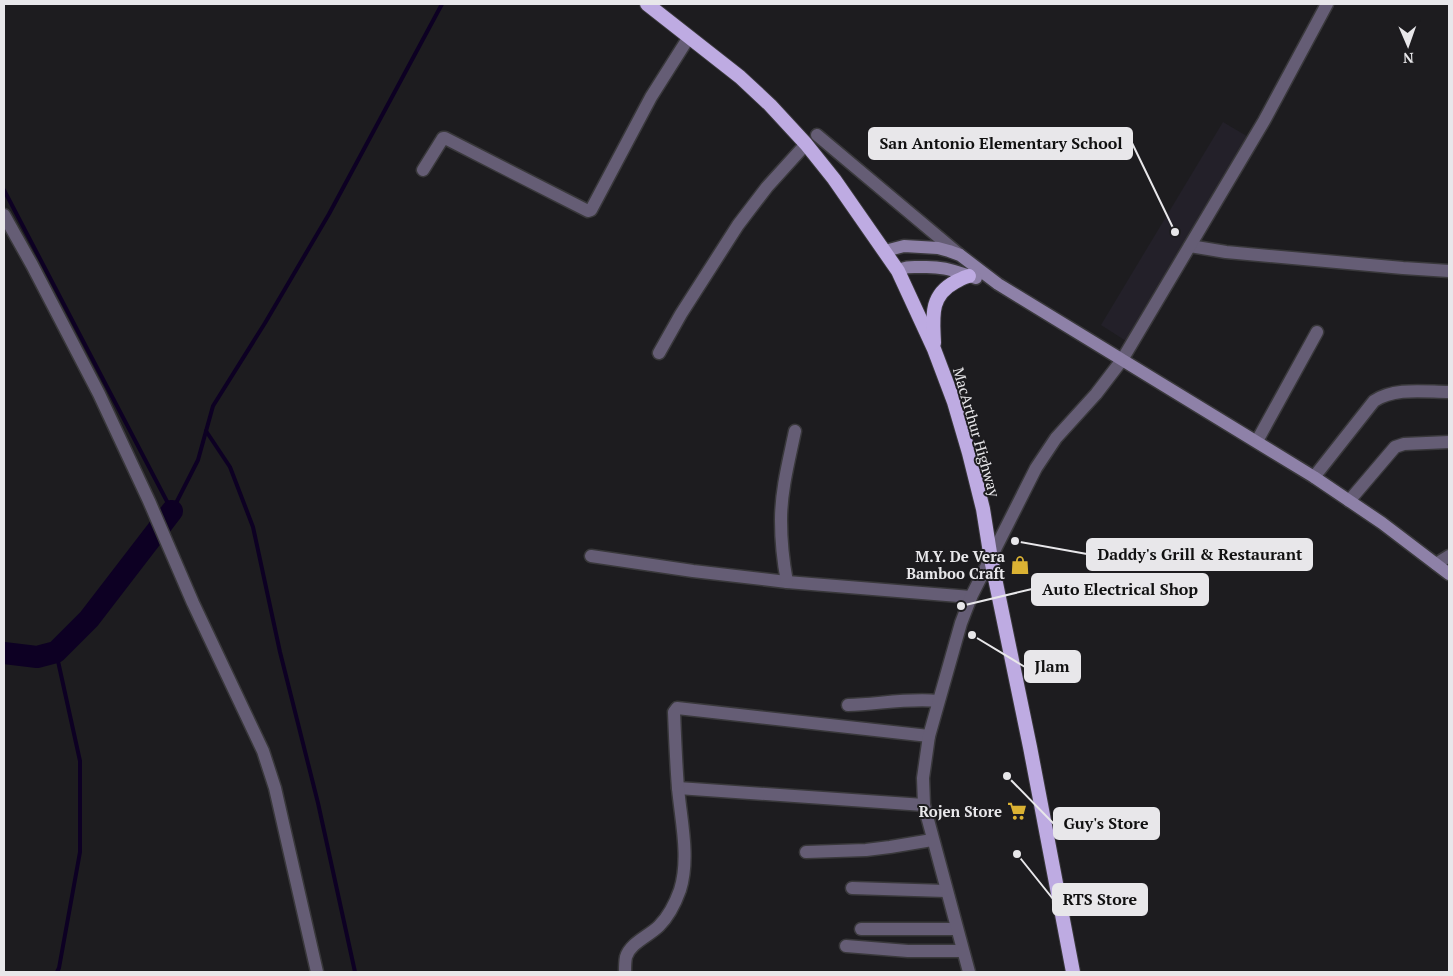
<svg xmlns="http://www.w3.org/2000/svg" width="1453" height="976" font-family="'PT Serif',serif">
<style>
.built{fill:#232029}
.lines{fill:none;stroke-linecap:round;stroke-linejoin:round}
.stream{stroke:#0d0023;stroke-width:4}
.river{stroke:#0d0023;stroke-width:22}
.minor-casing{stroke:#39383b;stroke-width:15}
.tertiary-casing{stroke:#39383b;stroke-width:15}
.secondary-casing{stroke:#39383b;stroke-width:15}
.trunk-casing{stroke:#39383b;stroke-width:16}
.minor{stroke:#655d75;stroke-width:12}
.tertiary{stroke:#655d75;stroke-width:12}
.secondary{stroke:#8e81a8;stroke-width:12}
.trunk{stroke:#beabe2;stroke-width:14}
.labels{text-anchor:middle;dominant-baseline:central;stroke-width:4;stroke-linejoin:round;paint-order:stroke}
.street-label{font-size:15px;fill:#e8e7ea;stroke:#1d1c1f}
.poi-label{font-size:15px;font-weight:bold;fill:#e8e7ea;stroke:#1d1c1f;text-anchor:end}
.leader{fill:none;stroke:#e8e7ea;stroke-width:2}
.callout-dot{fill:#e8e7ea;stroke:#1d1c1f;stroke-width:2}
.callout{fill:#e8e7ea;stroke:#e8e7ea;stroke-width:2}
.callout-label{font-size:16px;text-anchor:middle;font-weight:bold;fill:#111}
</style>
<rect width="100%" height="100%" fill="#1d1c1f"/>
<polygon class="built" points="1223,122 1250,138 1126,341 1101,325"/>
<g class="lines">
<g class="stream">
<polyline points="4,190 172,511"/>
<polyline points="206,431 230,467 253,527 280,652 318,803 355,972"/>
<polyline points="172,511 198,460 213,406 265,323 329,214 442,4"/>
<polyline points="56,652 80,761 80,852 59,968 57,972"/>
</g>
<polyline class="river" points="4,653 37,657 56,652 89,619 172,511"/>
<g class="minor-casing">
<g id="minor">
<polyline points="817,135 960,255"/>
<polyline points="423,170 443,138 445,138 588,211 591,210 651,97 689,37"/>
<polyline points="4,215 32,265 99,394 149,501 193,603 263,751 275,788 317,972"/>
<polyline points="1190,246 1226,252 1403,268 1449,271"/>
<polyline points="659,353 681,314 738,225 767,187 806,144"/>
<polyline points="1257,441 1317,332"/>
<path d="M1314,477L1374,401C1395,387 1425,392 1449,392"/>
<polyline points="1349,501 1395,447 1404,444 1449,442"/>
<polyline points="591,556 693,571 787,582 971,597"/>
<polyline points="1436,564 1449,556"/>
<path d="M787,582C783,561 781,541 781,520C781,490 789,460 795,431"/>
<path d="M848,705C879,704 908,698 938,701"/>
<polyline points="678,788 924,805"/>
<polyline points="806,852 866,850 890,847 932,840"/>
<polyline points="852,888 946,891"/>
<polyline points="861,929 957,929"/>
<polyline points="846,946 908,951 962,951"/>
<path d="M625,972C625,967 625,962 626,957C630,943 649,936 659,926C669,916 675,904 680,890C690,858 681,821 678,788C676,763 675,737 674,712L677,708L929,736"/>
<polyline points="969,972 924,805 923,778 929,736 961,623 971,597 1036,468 1056,438 1096,394 1122,360"/>
</g>
</g>
<g class="tertiary-casing">
<polyline id="tertiary" points="1122,360 1264,121 1327,4"/>
</g>
<g class="secondary-casing">
<g id="secondary">
<polyline points="885,251 904,246 938,248 949,251 960,255 998,284 1314,477 1382,523 1449,574"/>
<path d="M898,271C906,266 911,267 921,267C945,266 954,271 976,278"/>
</g>
</g>
<g class="trunk-casing">
<g id="trunk">
<polyline points="647,4 740,77 770,105 806,144 834,179 898,271 934,349 954,402 969,453 983,509 991,559 1030,747 1073,972"/>
<path d="M934,343C933,318 929,296 955,282C959,280 964,277 969,276"/>
</g>
</g>
<use href="#minor" class="minor"/>
<use href="#tertiary" class="tertiary"/>
<use href="#secondary" class="secondary"/>
<use href="#trunk" class="trunk"/>
</g>
<defs>
<g id="shop-bare" transform="scale(1.5)"><path d="M-5-2.5h2.3a2.7 3.5 0 0 1 5.4 0H5L5.5 6h-11ZM-1.5-2.5h3a1.5 2.3 0 0 0-3 0Z" fill="#dbb233" stroke="#1d1c1f" stroke-width="2.5" paint-order="stroke"/></g>
<g id="supermarket-bare" transform="scale(1.5)"><path d="M-6-5.5h2.5l.6 2H6L4.5 2H-2.5L-4.4-4H-6ZM-1.5 3.2a1.3 1.3 0 1 0 .1 0ZM3 3.2a1.3 1.3 0 1 0 .1 0Z" fill="#dbb233" stroke="#1d1c1f" stroke-width="2.5" paint-order="stroke"/></g>
</defs>
<g fill-rule="evenodd">
<use href="#shop-bare" x="1020" y="565"/>
<use href="#supermarket-bare" x="1017" y="811"/>
</g>
<g class="labels">
<g class="street-label">
<text transform="translate(977 432) rotate(74)">MacArthur Highway</text>
</g>
<g class="poi-label">
<text x="1005" y="556">M.Y. De Vera<tspan x="1005" dy="17">Bamboo Craft</tspan></text>
<text x="1002" y="811">Rojen Store</text>
</g>
</g>
<path class="leader" d="M1175 232L1132 143M1015 541L1087 554M961 606L1032 589M972 635L1025 667M1007 776L1054 824M1017 854L1053 899"/>
<g class="callout-dot">
<circle cx="1175" cy="232" r="5"/>
<circle cx="1015" cy="541" r="5"/>
<circle cx="961" cy="606" r="5"/>
<circle cx="972" cy="635" r="5"/>
<circle cx="1007" cy="776" r="5"/>
<circle cx="1017" cy="854" r="5"/>
</g>
<g class="callout">
<rect x="869" y="128" width="263" height="31" rx="5"/>
<rect x="1087" y="539" width="225" height="31" rx="5"/>
<rect x="1032" y="574" width="176" height="31" rx="5"/>
<rect x="1025" y="651" width="55" height="31" rx="5"/>
<rect x="1054" y="808" width="105" height="31" rx="5"/>
<rect x="1053" y="884" width="94" height="31" rx="5"/>
</g>
<g class="callout-label">
<text x="1001" y="149">San Antonio Elementary School</text>
<text x="1200" y="560">Daddy's Grill &amp; Restaurant</text>
<text x="1120" y="595">Auto Electrical Shop</text>
<text x="1052" y="672">Jlam</text>
<text x="1106" y="829">Guy's Store</text>
<text x="1100" y="905">RTS Store</text>
</g>
<rect width="1453" height="976" fill="none" stroke="#e8e7ea" stroke-width="10"/>
<g transform="translate(1408 45) rotate(178)" stroke="#1d1c1f" stroke-width="4" paint-order="stroke">
<path d="M0-4L9 19L0 12L-9 19Z" fill="#e8e7ea"/>
<text y="-8" font-size="14" font-weight="bold" text-anchor="middle" fill="#e8e7ea">N</text>
</g>
</svg>
